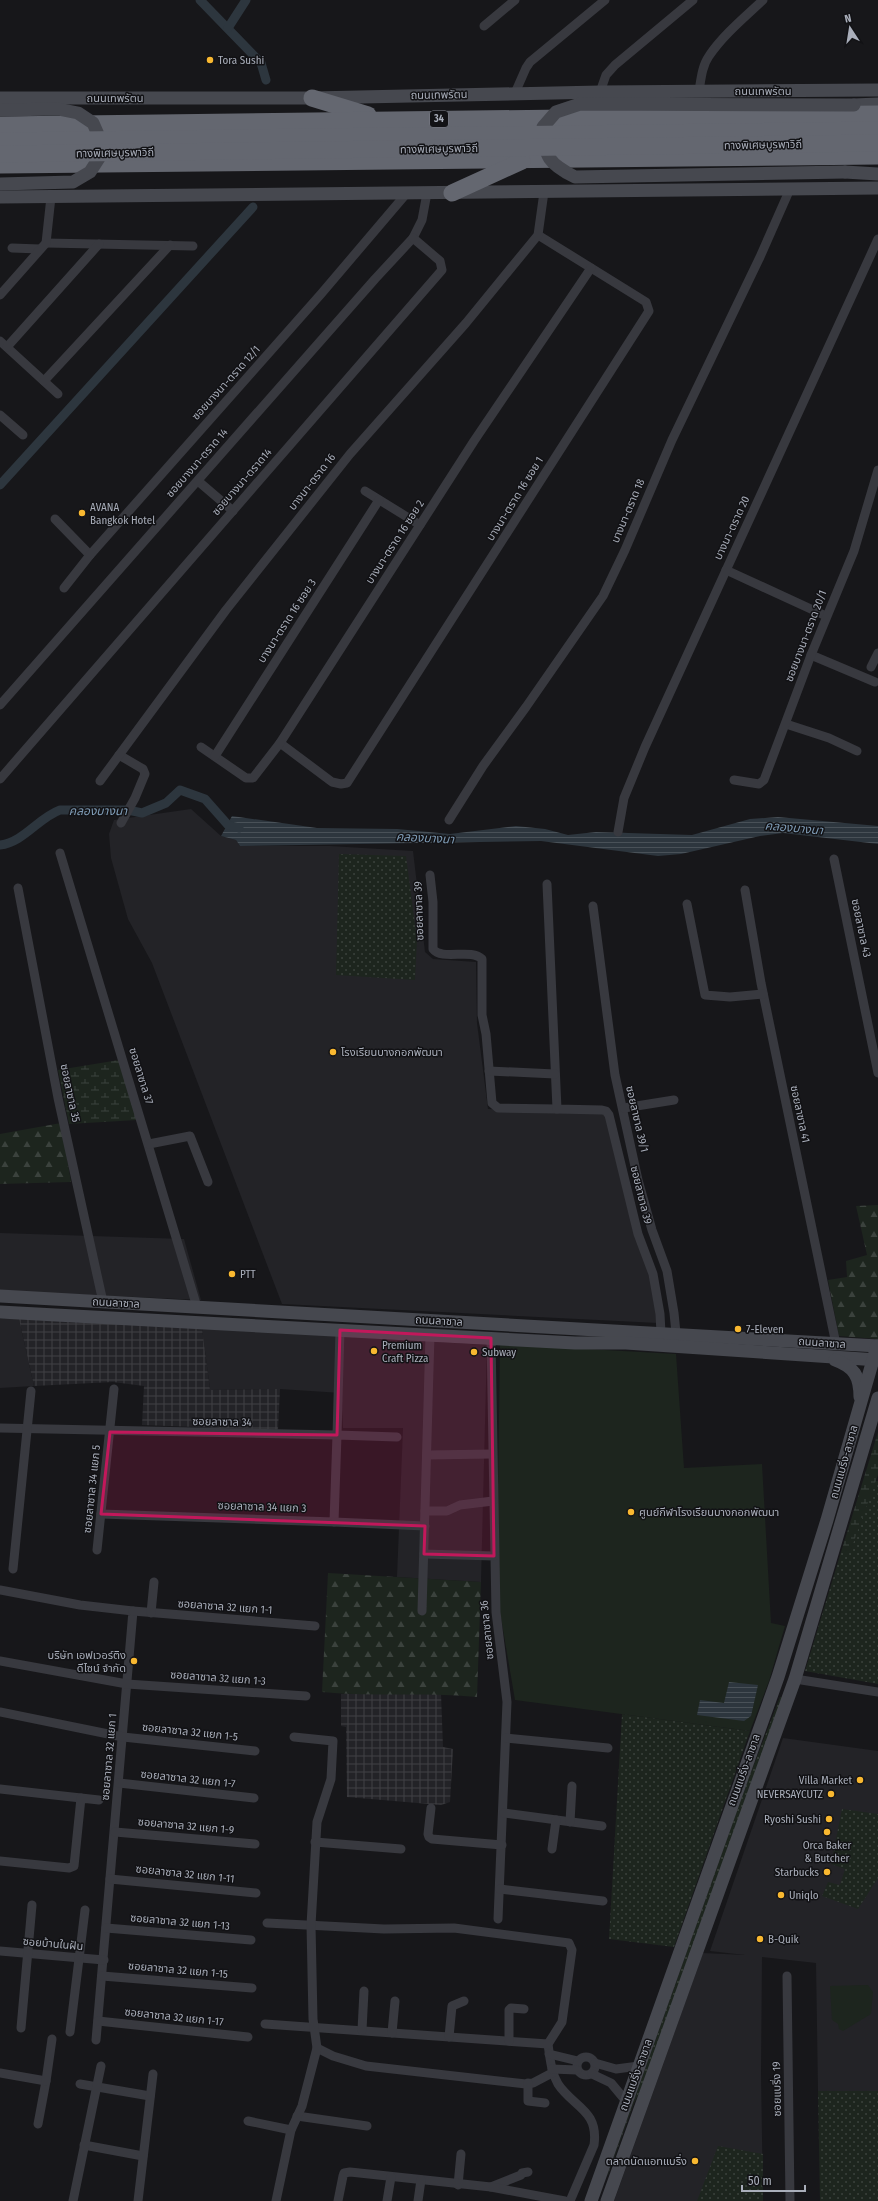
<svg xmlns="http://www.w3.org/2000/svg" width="878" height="2201" font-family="'Fira Sans Condensed','Noto Sans Thai',sans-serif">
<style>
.built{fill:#232327}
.industrial{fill:url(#industrial-grid)}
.grass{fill:url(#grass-dots)}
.forest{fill:url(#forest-firs)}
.wetland{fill:url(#wetland-marsh)}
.garden{fill:#1d251e}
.water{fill:url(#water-rules)}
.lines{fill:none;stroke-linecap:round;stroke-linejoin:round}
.canal{stroke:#2d363e;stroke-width:9}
.street{stroke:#38393f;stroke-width:9}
.secondary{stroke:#46484f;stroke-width:13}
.highway{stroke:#646770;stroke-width:17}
.secondary-bridge{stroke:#46484f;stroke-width:13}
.highway-bridge{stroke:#646770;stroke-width:17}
.marked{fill:#c2185b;fill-opacity:0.2;stroke:#c2185b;stroke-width:3;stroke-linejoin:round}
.poi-dot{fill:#f9b830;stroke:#121215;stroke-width:1.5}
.labels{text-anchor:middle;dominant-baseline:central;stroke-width:3;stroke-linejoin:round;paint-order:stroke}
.shield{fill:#121215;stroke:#7c7f88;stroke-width:1}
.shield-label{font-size:10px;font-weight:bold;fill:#a9aeba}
.poi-label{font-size:11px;fill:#a9aeba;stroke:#121215;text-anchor:start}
.street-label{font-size:11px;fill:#a9aeba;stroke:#121215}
.water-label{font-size:12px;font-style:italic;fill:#7f9cb6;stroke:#121215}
</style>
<defs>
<pattern id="industrial-grid" width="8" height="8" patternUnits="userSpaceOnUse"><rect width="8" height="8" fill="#232327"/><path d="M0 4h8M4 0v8" fill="none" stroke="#404044"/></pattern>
<pattern id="grass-dots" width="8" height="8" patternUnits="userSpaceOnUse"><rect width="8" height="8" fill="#1d251e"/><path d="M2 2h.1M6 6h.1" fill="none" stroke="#3b423d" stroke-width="1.8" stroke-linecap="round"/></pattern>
<pattern id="forest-firs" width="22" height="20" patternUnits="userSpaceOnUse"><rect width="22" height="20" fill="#1d251e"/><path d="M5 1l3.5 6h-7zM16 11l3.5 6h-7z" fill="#3b423d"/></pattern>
<pattern id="wetland-marsh" width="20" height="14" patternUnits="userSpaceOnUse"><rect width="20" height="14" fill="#1d251e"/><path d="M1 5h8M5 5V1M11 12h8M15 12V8" fill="none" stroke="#3b423d"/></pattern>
<pattern id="water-rules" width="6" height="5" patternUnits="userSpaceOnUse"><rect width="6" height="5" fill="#2d363e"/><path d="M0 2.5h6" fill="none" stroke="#495158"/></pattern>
</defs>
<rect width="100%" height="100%" fill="#17171a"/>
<g class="built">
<polygon points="191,809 221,836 236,840 240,846 330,846 413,851 425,952 433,959 476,962 477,1023 488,1109 605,1113 650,1274 658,1323 282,1304 152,963 128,919 111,858 109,834 114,820"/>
<polygon points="0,1233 184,1239 201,1300 0,1291"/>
<polygon points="0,1319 19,1319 34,1386 0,1388"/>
<polygon points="202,1328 487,1345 481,1582 397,1577 403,1428 343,1428 341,1393 280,1389 210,1390"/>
<polygon points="783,1738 878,1751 878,2091 818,2091 816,1963 762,1957 761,2073 763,2201 614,2201 703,1953 745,1955 710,1951"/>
</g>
<g class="industrial">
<polygon points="19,1319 202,1328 210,1390 280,1389 278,1430 142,1425 144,1386 113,1382 34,1386"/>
<polygon points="341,1694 441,1694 443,1747 453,1749 450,1802 441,1805 347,1797 346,1727 341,1726"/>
</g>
<g class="grass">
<polygon points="339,854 406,856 417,940 415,980 336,975"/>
<polygon points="875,1481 878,1481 878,1684 805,1671 841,1552 850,1551"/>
<polygon points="780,1697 783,1697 647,2077 634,2103 608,2175 607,2176 745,1788"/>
<polygon points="622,1714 750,1731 674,1947 609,1939"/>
<polygon points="842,1809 878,1814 878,1878 858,1909 822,1896 828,1882 840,1885 845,1869 831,1864"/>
<polygon points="818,2091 878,2091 878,2201 820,2201"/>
<polygon points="718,2146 763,2154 763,2201 697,2201"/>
</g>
<g class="forest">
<polygon points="61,1123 71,1182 0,1184 0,1134"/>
<polygon points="878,1205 878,1339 839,1336 828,1280 847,1277 846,1261 867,1255 856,1206"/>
<path d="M328,1573L481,1582L477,1697C425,1692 373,1697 322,1692Z"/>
</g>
<g class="wetland">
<polygon points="119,1060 137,1120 69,1124 58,1070"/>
<polygon points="878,1432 878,1475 850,1552 841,1552"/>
</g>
<g class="garden">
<polygon points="500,1344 676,1354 684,1468 762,1464 771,1623 785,1626 769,1681 750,1731 515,1700 500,1612 497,1555"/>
<polygon points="868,1985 873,1992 871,2014 843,2031 839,2029 838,2024 832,2020 830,1986"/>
</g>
<g class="water">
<polygon points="232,816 317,828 397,829 450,834 516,826 545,829 568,835 596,832 692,835 750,819 778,817 878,826 878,844 783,833 760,836 681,854 658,856 541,841 240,846 236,840 221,836"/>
<polygon points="729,1682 758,1685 751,1716 744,1721 697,1715 700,1700 724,1703"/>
</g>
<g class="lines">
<g class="canal">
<polyline points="200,0 261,63 266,80"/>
<polyline points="228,28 246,0"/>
<polyline points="0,485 253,207"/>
<path d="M0,845C24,842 38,818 60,810H128L142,813L166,803L180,790L205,799L228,825L239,828"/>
</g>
<g class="street">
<polyline points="484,26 515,0"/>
<path d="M699,91C701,79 702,66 709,56C723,35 745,17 763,0"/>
<polyline points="600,92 606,75 615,65 693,0"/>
<polyline points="515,93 526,68 530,62 605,0"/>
<polyline points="46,243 193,246"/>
<polyline points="12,248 40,249"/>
<polyline points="0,295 46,243 51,197"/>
<polyline points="0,341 58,394"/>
<polyline points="7,347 99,244"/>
<polyline points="44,381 170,245"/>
<polyline points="0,415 23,435"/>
<polyline points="198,481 233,511"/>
<polyline points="365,491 420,525"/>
<polyline points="55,519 90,555"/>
<polyline points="726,570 826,616"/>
<polyline points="64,588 90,555 321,294 406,194"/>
<polyline points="811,655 875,682"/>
<polyline points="871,667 878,653"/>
<polyline points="0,705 375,279 413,238 422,220 427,193"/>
<polyline points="786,724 829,738 857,751"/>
<polyline points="280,743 332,782 341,784 347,783 649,311 646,302 538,235"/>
<polyline points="201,747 246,778 253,778 280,743 474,441 591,268"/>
<polyline points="119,755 143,769 145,774 135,798 121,823"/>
<polyline points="215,756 379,500"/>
<polyline points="0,779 442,270 440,261 413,238"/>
<polyline points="734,780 759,784 764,780 811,655 854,551 878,470"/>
<polyline points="100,781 226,610 350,454 466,323 538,235 544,192"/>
<polyline points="449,820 483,766 526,707 603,596 625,550 672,440 760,257 790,189"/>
<polyline points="618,832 624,798 645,747 878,239"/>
<polyline points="60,853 197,1307"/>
<polyline points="834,859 878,1073"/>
<path d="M430,875L433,902V949C442,961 471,948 482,959V1015L486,1034L492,1103L498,1108L557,1109"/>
<polyline points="547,884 557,1109 602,1110 606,1111 609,1115 638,1234 653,1274 660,1314 661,1333"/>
<polyline points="18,888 58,1098 103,1302"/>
<polyline points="745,890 761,983 836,1344"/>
<polyline points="687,904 705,995 730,997 763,994"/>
<polyline points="593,906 615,1075 638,1180 652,1230 667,1271 674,1313 676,1333"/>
<polyline points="489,1071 555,1074"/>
<polyline points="624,1108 674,1100"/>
<polyline points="149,1144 190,1136 208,1182"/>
<polyline points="491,1338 496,1612 507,1702 498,1919"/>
<polyline points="0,1428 337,1435 340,1330"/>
<polyline points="427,1455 492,1454"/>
<polyline points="425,1511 447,1511 460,1505 493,1501"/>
<polyline points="101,1514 334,1522 337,1435 397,1437"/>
<polyline points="334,1522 425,1526"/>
<polyline points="97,1550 114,1389"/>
<polyline points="424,1554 494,1556"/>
<polyline points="13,1569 31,1391"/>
<polyline points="0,1590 80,1605 133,1611 96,2040"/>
<polyline points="133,1611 315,1626"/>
<polyline points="422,1611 430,1335"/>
<polyline points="151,1613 154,1582"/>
<polyline points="0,1661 127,1684 306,1696"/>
<polyline points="795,1679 878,1692"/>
<polyline points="0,1712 123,1737 255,1751"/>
<polyline points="506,1738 608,1748"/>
<polyline points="119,1783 254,1798"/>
<polyline points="0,1789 81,1798"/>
<polyline points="431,1808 428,1834 429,1837 432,1839 502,1845"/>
<polyline points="504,1813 602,1826"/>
<polyline points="570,1822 572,1786"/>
<polyline points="115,1832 255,1844"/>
<polyline points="315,1842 401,1849"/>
<polyline points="552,1849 556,1820"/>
<polyline points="0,1861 69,1868 74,1866 81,1798 99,1800"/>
<polyline points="110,1879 256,1893"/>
<polyline points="500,1889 603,1901"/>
<path d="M267,1923L384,1929L454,1928L569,1943L572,1950L562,2022L548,2044C550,2058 551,2072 558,2084C573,2107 599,2110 594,2145L570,2201"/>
<polyline points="106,1928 251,1940"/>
<polyline points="0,1951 104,1960"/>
<polyline points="102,1976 252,1988"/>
<polyline points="787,1976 790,2201"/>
<polyline points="98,2021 248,2037"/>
<polyline points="265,2024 548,2044"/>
<polyline points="21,2028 32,1905"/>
<polyline points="362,2030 364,1991"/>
<polyline points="70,2032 85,1910"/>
<polyline points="392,2033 395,2001"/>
<polyline points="449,2037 452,2006 464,2001"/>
<polyline points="509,2041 509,2010 511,2008 524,2009"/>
<polyline points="317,2048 333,2056 366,2066 526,2084 533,2083 552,2073"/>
<polyline points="549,2054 578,2061"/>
<circle cx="586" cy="2066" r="9"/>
<polyline points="595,2063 616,2069 639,2066"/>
<polyline points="552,2069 577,2070"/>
<polyline points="0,2073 46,2081 38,2124"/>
<polyline points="592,2074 611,2083 626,2101"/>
<polyline points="46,2081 52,2039"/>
<polyline points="528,2083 528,2101 545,2103"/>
<polyline points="80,2084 150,2096"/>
<polyline points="297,2116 367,2126"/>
<polyline points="248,2121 291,2130"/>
<polyline points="84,2145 143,2156"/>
<polyline points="458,2185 461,2154"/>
<polyline points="491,2187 521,2175 522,2173 528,2172"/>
<polyline points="73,2201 101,2066"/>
<polyline points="138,2201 153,2074"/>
<polyline points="276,2201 291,2130 302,2106 317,2048 313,2019 311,1925 317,1822 331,1779 333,1741 294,1737"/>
<polyline points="338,2201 343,2176 344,2173 350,2172 491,2187 565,2201"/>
<polyline points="387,2201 391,2177"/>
<polyline points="418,2201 421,2180"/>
</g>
<g class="secondary">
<polyline points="0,98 312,98 600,92 878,90"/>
<polyline points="854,105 878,104"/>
<polyline points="845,172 878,174"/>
<polyline points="0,197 878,188"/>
<polyline points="0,1296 878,1346"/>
<polyline points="0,1312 575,1343 626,1343 878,1360"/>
<path d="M835,1360C854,1367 860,1376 860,1397"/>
<polyline points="591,2201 778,1677 827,1520 877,1346"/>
<polyline points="607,2201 795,1679 878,1398"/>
</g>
<g class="highway">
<polyline points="312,98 368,115"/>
<polyline points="0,125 878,114"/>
<polyline points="0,165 878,156"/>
<polyline points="452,193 522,161"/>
</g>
<g class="secondary-bridge">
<polyline points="0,110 58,109 78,113 93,123 100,139 99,158 90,172 73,182 0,184"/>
<path d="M845,172L575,177C549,164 544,157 543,127L556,112L580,104L854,105"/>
</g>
<g class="highway-bridge">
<polyline points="0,141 878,130"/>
<polyline points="0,154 878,143"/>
</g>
</g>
<path class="marked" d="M340,1330L491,1338L494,1556L424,1554L425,1526L101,1514L110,1432L337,1435Z"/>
<g class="poi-dot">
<circle cx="210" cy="60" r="4"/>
<circle cx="82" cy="513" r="4"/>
<circle cx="333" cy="1052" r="4"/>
<circle cx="232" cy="1274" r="4"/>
<circle cx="738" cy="1329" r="4"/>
<circle cx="374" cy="1351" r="4"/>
<circle cx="474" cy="1352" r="4"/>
<circle cx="631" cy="1512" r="4"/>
<circle cx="134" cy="1661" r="4"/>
<circle cx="860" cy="1780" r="4"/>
<circle cx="831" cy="1794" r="4"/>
<circle cx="829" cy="1819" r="4"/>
<circle cx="827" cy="1832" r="4"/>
<circle cx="827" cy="1872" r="4"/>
<circle cx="781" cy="1895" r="4"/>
<circle cx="760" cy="1939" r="4"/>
<circle cx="695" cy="2161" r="4"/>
</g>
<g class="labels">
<rect class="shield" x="430" y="111" width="18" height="16" rx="3"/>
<g class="shield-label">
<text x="439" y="119">34</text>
</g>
<g class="poi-label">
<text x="218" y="60">Tora Sushi</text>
<text x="90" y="507">AVANA<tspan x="90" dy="13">Bangkok Hotel</tspan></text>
<text x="341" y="1052">โรงเรียนบางกอกพัฒนา</text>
<text x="240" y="1274">PTT</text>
<text x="746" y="1329">7-Eleven</text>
<text x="382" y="1345">Premium<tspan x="382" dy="13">Craft Pizza</tspan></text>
<text x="482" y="1352">Subway</text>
<text x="639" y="1512">ศูนย์กีฬาโรงเรียนบางกอกพัฒนา</text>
<text x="126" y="1655" text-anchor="end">บริษัท เอฟเวอร์ติง<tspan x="126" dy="13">ดีไซน์ จำกัด</tspan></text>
<text x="852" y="1780" text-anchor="end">Villa Market</text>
<text x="823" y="1794" text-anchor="end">NEVERSAYCUTZ</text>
<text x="821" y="1819" text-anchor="end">Ryoshi Sushi</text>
<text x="827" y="1845" text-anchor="middle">Orca Baker<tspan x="827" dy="13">&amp; Butcher</tspan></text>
<text x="819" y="1872" text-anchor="end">Starbucks</text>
<text x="789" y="1895">Uniqlo</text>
<text x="768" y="1939">B-Quik</text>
<text x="687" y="2161" text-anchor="end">ตลาดนัดแอทแบริ่ง</text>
</g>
<g class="street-label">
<text x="763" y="91">ถนนเทพรัตน</text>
<text transform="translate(439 95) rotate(-1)">ถนนเทพรัตน</text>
<text x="115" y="98">ถนนเทพรัตน</text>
<text transform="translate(763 145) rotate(-1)">ทางพิเศษบูรพาวิถี</text>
<text transform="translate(439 149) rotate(-1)">ทางพิเศษบูรพาวิถี</text>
<text transform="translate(115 153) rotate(-1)">ทางพิเศษบูรพาวิถี</text>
<text transform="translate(226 383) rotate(-48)">ซอยบางนา-ตราด 12/1</text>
<text transform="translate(197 463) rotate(-49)">ซอยบางนา-ตราด 14</text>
<text transform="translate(242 482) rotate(-49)">ซอยบางนา-ตราด14</text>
<text transform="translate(312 482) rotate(-52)">บางนา-ตราด 16</text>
<text transform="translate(515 499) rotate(-58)">บางนา-ตราด 16 ซอย 1</text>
<text transform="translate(628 511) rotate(-67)">บางนา-ตราด 18</text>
<text transform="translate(732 528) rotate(-65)">บางนา-ตราด 20</text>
<text transform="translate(395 542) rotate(-57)">บางนา-ตราด 16 ซอย 2</text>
<text transform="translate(287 621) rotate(-57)">บางนา-ตราด 16 ซอย 3</text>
<text transform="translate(806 636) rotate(-69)">ซอยบางนา-ตราด 20/1</text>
<text transform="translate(419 911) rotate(-92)">ซอยลาซาล 39</text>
<text transform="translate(861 928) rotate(78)">ซอยลาซาล 43</text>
<text transform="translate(141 1076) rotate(73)">ซอยลาซาล 37</text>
<text transform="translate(70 1093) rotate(78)">ซอยลาซาล 35</text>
<text transform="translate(800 1114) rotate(78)">ซอยลาซาล 41</text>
<text transform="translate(637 1119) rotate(77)">ซอยลาซาล 39/1</text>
<text transform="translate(641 1195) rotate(76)">ซอยลาซาล 39</text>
<text transform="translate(116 1303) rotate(3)">ถนนลาซาล</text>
<text transform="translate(439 1321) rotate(3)">ถนนลาซาล</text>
<text transform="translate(822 1343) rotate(4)">ถนนลาซาล</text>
<text transform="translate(222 1422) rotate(1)">ซอยลาซาล 34</text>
<text transform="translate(844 1462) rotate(-74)">ถนนแบริ่ง-ลาซาล</text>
<text transform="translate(92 1489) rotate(-84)">ซอยลาซาล 34 แยก 5</text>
<text transform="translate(262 1507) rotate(2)">ซอยลาซาล 34 แยก 3</text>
<text transform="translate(225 1607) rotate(4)">ซอยลาซาล 32 แยก 1-1</text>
<text transform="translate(487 1630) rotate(-96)">ซอยลาซาล 36</text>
<text transform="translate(218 1678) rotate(4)">ซอยลาซาล 32 แยก 1-3</text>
<text transform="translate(190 1732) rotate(6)">ซอยลาซาล 32 แยก 1-5</text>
<text transform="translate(109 1757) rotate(-85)">ซอยลาซาล 32 แยก 1</text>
<text transform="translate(744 1770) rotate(-70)">ถนนแบริ่ง-ลาซาล</text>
<text transform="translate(188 1779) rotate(6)">ซอยลาซาล 32 แยก 1-7</text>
<text transform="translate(186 1826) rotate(5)">ซอยลาซาล 32 แยก 1-9</text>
<text transform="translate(185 1874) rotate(6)">ซอยลาซาล 32 แยก 1-11</text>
<text transform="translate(180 1922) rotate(5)">ซอยลาซาล 32 แยก 1-13</text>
<text transform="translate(53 1944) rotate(5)">ซอยบ้านในฝัน</text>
<text transform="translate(178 1970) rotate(5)">ซอยลาซาล 32 แยก 1-15</text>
<text transform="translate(174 2017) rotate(6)">ซอยลาซาล 32 แยก 1-17</text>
<text transform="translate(636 2075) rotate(-70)">ถนนแบริ่ง-ลาซาล</text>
<text transform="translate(777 2089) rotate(-91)">ซอยแบริ่ง 19</text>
</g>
<g class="water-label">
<text x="98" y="811">คลองบางนา</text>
<text transform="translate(794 828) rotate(5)">คลองบางนา</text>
<text transform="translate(425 838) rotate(3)">คลองบางนา</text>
</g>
</g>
<g transform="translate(850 28) rotate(348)" stroke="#121215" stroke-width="3" paint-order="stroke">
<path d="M0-3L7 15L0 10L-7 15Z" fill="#a9aeba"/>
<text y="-6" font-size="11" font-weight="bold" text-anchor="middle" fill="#a9aeba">N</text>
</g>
<path d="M742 2185v6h63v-6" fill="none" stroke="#a9aeba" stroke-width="2"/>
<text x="748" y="2185" font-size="12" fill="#a9aeba" stroke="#121215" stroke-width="3" paint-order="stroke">50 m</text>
</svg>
